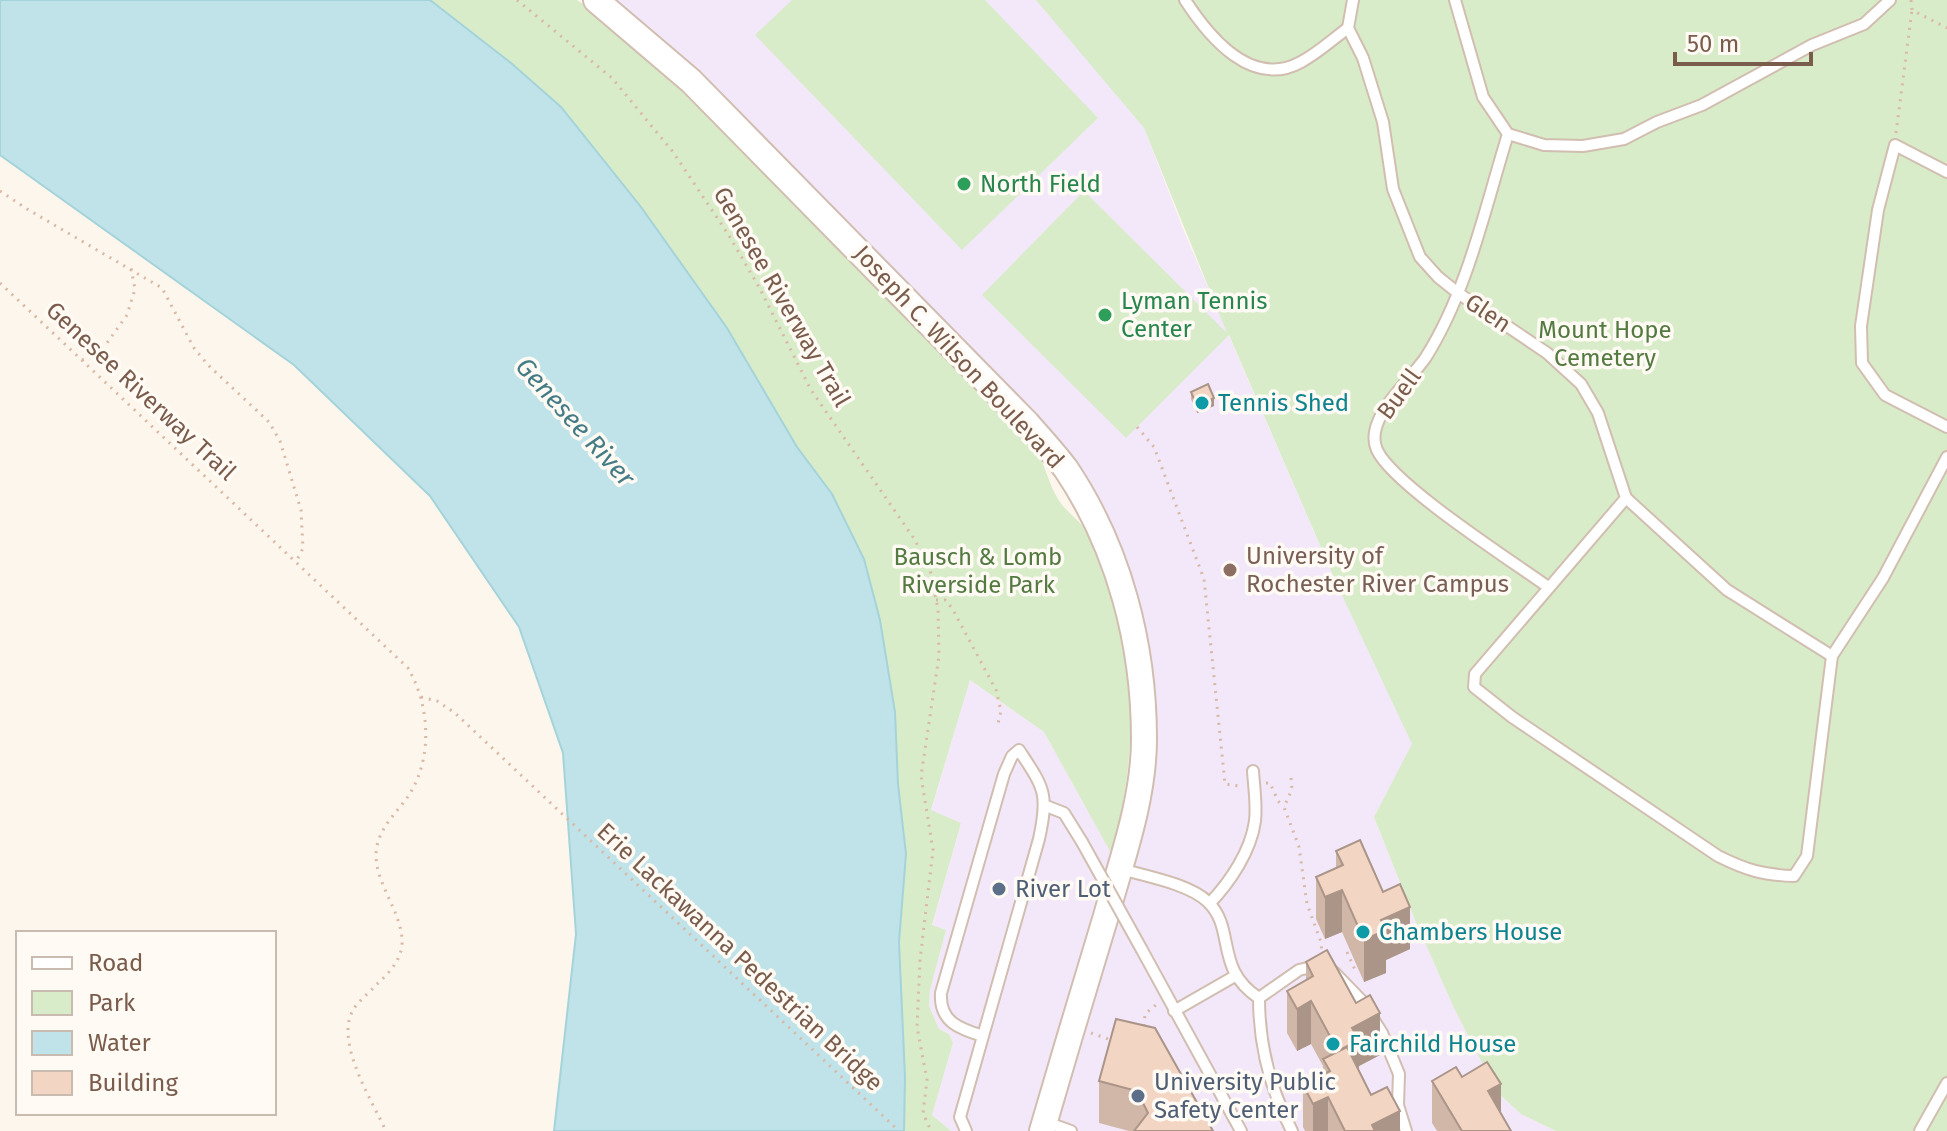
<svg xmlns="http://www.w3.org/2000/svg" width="1947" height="1131" font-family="'Fira Sans',sans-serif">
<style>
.education{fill:#f3e8fa}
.green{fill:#d8ecc9}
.water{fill:#bfe3e8;stroke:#a5d3da;stroke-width:2}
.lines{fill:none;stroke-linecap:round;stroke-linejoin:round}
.service-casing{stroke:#d1beb0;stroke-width:14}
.tertiary-casing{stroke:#d1beb0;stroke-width:28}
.path{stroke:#d9b8a5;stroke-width:3;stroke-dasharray:2 6;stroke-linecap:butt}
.service{stroke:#fff;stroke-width:10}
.tertiary{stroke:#fff;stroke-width:24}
.service-bridge-casing{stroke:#d1beb0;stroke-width:14;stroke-linecap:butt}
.service-bridge{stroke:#fff;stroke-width:10}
.wall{fill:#d1b7a8}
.shaded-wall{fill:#aa9588}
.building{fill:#f3d5c3;stroke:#aa9588;stroke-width:2}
.leisure-dot{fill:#2e9e5b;stroke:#fffaf3;stroke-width:3}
.culture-dot{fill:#0f9aa8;stroke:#fffaf3;stroke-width:3}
.education-dot{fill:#8d6e63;stroke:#fffaf3;stroke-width:3}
.service-dot{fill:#5c6f8a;stroke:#fffaf3;stroke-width:3}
.labels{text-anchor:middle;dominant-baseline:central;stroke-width:7;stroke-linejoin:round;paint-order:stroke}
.leisure-label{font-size:24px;fill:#27864d;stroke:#fffaf3;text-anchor:start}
.street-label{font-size:24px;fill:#7a5c4d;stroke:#fffaf3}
.park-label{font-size:24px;fill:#537a41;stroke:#fffaf3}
.culture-label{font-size:24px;fill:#0d838f;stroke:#fffaf3;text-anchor:start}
.education-label{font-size:24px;fill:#785e54;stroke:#fffaf3;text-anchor:start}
.service-label{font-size:24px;fill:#4e5e75;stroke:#fffaf3;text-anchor:start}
.water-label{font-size:26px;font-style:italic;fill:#437c86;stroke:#fffaf3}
</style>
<rect width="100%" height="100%" fill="#fdf6ec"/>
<polygon class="education" points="616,0 1037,0 1144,128 1185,234 1242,366 1339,589 1413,744 1374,817 1415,920 1453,1006 1497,1092 1521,1114 1556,1131 951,1131 932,1115 953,1043 949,1034 939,1029 929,1006 930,990 946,930 932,926 961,823 931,811 970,680 1044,732 1127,881 1155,743 1155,696 1149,646 1136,592 1118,540 1094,493 1067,450 1034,411 703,75"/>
<g class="green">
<path d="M430,0H577L584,5L645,55L682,90L1010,422C1018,430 1028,439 1035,449C1045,463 1048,483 1058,499C1065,511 1078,519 1087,531C1097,547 1104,569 1110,587C1137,674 1137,766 1111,853L1044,732L970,680L931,810L961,823L932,925L946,930L930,990L929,1006L939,1029L949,1034L953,1043L932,1115L951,1131H904L905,1077L899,942L906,854L898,784L895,712L880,620L864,559L832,494L797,447L727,328L641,207L561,107L511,63Z"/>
<polygon points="792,0 985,0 1098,118 962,250 755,35"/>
<polygon points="1036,0 1947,0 1947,1131 1556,1131 1521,1114 1497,1092 1453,1006 1415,920 1374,817 1412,744 1339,589 1229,335 1126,438 982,295 1084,191 1227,333 1144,128"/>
</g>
<polygon class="water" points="0,0 430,0 511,63 561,107 641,207 727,328 797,447 832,494 864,559 880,620 895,712 898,784 906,854 899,942 905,1077 904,1131 554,1131 576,934 563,753 519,627 430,496 294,365 0,155"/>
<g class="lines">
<g class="service-casing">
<g id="service">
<path d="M1185,0C1209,37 1252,89 1301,62C1318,53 1333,39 1348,28"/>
<path d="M1353,0L1348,28L1363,58L1383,122L1393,189L1420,257L1438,277L1458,293L1547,353L1581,384L1598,413L1626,498L1475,674L1474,687L1512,717L1718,856C1746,870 1763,875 1794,876L1807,856L1832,656L1883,578L1947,457"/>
<polyline points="1455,0 1483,97 1508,134 1544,145 1583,146 1624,139 1657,122 1702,105 1812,45 1864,24 1890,0"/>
<path d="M1508,134C1485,208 1468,290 1426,357C1410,381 1363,419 1377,450C1393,485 1512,561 1548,587"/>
<polyline points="1947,172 1895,145 1878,210 1861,326 1862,363 1885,395 1947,427"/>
<polyline points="1626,498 1727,590 1832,656"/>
<polyline points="1046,806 1064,813 1082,842"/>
<path d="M1121,869C1145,876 1190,884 1208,902C1236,929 1214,969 1259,998"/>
<path d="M1210,903C1230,882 1251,851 1255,821C1257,805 1254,787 1253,771"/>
<polyline points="1142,950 1241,1131"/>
<polyline points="1334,972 1362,1001 1382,1033 1399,1074 1398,1105 1406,1131"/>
<polyline points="1259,998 1299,970 1316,966"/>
<path d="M1259,998C1259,1045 1270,1089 1292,1131"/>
<polyline points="1174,1011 1235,976"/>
<polyline points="1046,1122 1071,1131"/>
<path d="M966,1131L960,1117L1039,839C1049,793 1044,788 1019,750L1012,756L1004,774L941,993C939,1022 960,1029 983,1036"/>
<polyline points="1920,1131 1947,1083"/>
</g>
</g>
<g class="tertiary-casing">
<path id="tertiary" d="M596,0L691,81L1027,423C1040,438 1054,453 1066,469C1119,548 1144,644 1144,739C1144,799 1122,859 1106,916C1084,988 1063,1059 1042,1131"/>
</g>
<g class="path">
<polyline points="517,0 612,78 673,152 728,234 759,287 811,390 915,540 930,570 938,609 939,656 921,776 933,850 920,960 917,1027 927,1080 923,1113 931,1131"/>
<polyline points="1911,0 1912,10 1947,28"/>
<polyline points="1896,133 1912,10"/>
<polyline points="0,191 27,209 162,288 194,348 208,365 269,422 280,441 301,510 303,548 296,562"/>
<path d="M0,283L408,668C430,706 433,757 409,795C398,811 381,826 377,846C370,880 404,911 402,945C400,962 388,974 376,985C368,994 357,1002 352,1012C336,1044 372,1101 386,1131"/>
<polyline points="82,360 99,354 127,315 135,289 131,268"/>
<polyline points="1137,427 1154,447 1204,579 1225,784 1239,786"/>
<polyline points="936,600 945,600 952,608 996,690 1001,711 997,728"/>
<polyline points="421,697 437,701 455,713 899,1131"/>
<polyline points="1291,778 1292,789 1284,807 1299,847 1307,904 1321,942 1322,955"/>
<polyline points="1266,783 1270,783 1278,801 1284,807"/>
<polyline points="1347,952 1356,972"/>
<polyline points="1144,1026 1145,1014 1157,1004"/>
<polyline points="1091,1033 1114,1041"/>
</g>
<use href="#service" class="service"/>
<use href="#tertiary" class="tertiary"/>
<g class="service-bridge-casing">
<polyline id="service-bridge" points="1082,842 1142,950"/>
</g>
<use href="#service-bridge" class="service-bridge"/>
</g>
<g class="wall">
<polygon points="1191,392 1214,406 1197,413 1191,399"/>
<polygon points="1336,851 1383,892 1410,949 1386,960 1386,973 1364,982 1342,932 1325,939 1316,919 1316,877 1336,868"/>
<polygon points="1306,962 1356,1003 1380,1055 1359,1066 1359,1070 1371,1095 1400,1131 1305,1131 1303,1127 1303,1085 1323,1075 1323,1066 1311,1044 1297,1051 1287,1033 1287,991 1306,980"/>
<polygon points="1116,1019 1213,1131 1129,1131 1099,1123 1099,1081"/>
<polygon points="1462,1077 1501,1113 1511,1131 1437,1131 1432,1123 1432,1081"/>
</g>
<g class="shaded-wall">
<polygon points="1214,398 1214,406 1197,413 1197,406"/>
<polygon points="1342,890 1342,932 1325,939 1325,897"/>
<polygon points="1410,907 1410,949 1386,960 1386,973 1364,982 1364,940 1381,920"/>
<polygon points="1311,1001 1311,1044 1297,1051 1297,1009"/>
<polygon points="1380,1013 1380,1055 1359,1066 1359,1082 1338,1051 1352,1028"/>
<polygon points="1501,1084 1501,1126 1488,1091"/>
<polygon points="1328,1097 1328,1131 1313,1131 1313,1104"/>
<polygon points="1400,1111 1400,1131 1372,1131 1372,1125"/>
</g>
<g class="building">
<polygon points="1208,384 1214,398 1197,406 1191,392"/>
<polygon points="1360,840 1383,892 1400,884 1410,907 1381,920 1386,930 1364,940 1342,890 1325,897 1316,877 1343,865 1336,851"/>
<polygon points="1327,950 1356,1003 1370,995 1380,1013 1352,1028 1359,1040 1338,1051 1311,1001 1297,1009 1287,991 1313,976 1306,962"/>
<polygon points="1116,1019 1155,1028 1213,1131 1134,1131 1148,1113 1137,1091 1099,1081"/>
<polygon points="1347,1047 1371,1095 1387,1087 1400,1111 1372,1125 1375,1131 1345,1131 1328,1097 1313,1104 1303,1085 1330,1071 1323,1059"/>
<polygon points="1487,1062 1501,1084 1488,1091 1511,1131 1462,1131 1432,1081 1456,1067 1462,1077"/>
</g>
<g class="leisure-dot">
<circle cx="964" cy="184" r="8"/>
<circle cx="1105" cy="315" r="8"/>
</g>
<g class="culture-dot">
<circle cx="1202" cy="403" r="8"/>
<circle cx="1363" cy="932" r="8"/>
<circle cx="1333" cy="1044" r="8"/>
</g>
<circle class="education-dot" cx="1230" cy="570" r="8"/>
<g class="service-dot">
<circle cx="999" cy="889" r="8"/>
<circle cx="1138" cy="1096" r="8"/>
</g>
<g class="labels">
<g class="leisure-label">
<text x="980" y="184">North Field</text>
<text x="1121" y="301">Lyman Tennis<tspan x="1121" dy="28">Center</tspan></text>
</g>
<g class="street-label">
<text transform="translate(782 297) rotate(60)">Genesee Riverway Trail</text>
<text transform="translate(1488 313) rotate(34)">Glen</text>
<text transform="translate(959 357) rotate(47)">Joseph C. Wilson Boulevard</text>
<text transform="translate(141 391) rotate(43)">Genesee Riverway Trail</text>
<text transform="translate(1399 394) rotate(-54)">Buell</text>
<text transform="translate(740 957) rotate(43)">Erie Lackawanna Pedestrian Bridge</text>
</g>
<g class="park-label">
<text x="1605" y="330">Mount Hope<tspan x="1605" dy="28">Cemetery</tspan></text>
<text x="978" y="557">Bausch &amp; Lomb<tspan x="978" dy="28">Riverside Park</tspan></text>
</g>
<g class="culture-label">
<text x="1218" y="403">Tennis Shed</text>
<text x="1379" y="932">Chambers House</text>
<text x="1349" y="1044">Fairchild House</text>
</g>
<g class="education-label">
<text x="1246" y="556">University of<tspan x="1246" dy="28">Rochester River Campus</tspan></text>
</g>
<g class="service-label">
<text x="1015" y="889">River Lot</text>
<text x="1154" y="1082">University Public<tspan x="1154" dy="28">Safety Center</tspan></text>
</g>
<g class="water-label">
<text transform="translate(575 422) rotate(48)">Genesee River</text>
</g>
</g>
<rect x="16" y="931" width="260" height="184" fill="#fffaf3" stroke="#cabbb1" stroke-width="2"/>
<rect x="32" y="957" width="40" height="12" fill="#ffffff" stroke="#cabbb1" stroke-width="2"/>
<text x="88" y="971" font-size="24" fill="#7a5c4d">Road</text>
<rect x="32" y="991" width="40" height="24" fill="#d8ecc9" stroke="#cabbb1" stroke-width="2"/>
<text x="88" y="1011" font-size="24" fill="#7a5c4d">Park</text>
<rect x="32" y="1031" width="40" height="24" fill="#bfe3e8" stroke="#cabbb1" stroke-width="2"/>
<text x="88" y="1051" font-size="24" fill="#7a5c4d">Water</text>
<rect x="32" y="1071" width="40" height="24" fill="#f3d5c3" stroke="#cabbb1" stroke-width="2"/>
<text x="88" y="1091" font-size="24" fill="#7a5c4d">Building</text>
<path d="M1675 52v12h136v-12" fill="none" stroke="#7a5c4d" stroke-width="4"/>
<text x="1687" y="52" font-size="24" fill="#7a5c4d" stroke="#fffaf3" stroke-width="6" paint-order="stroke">50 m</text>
</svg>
